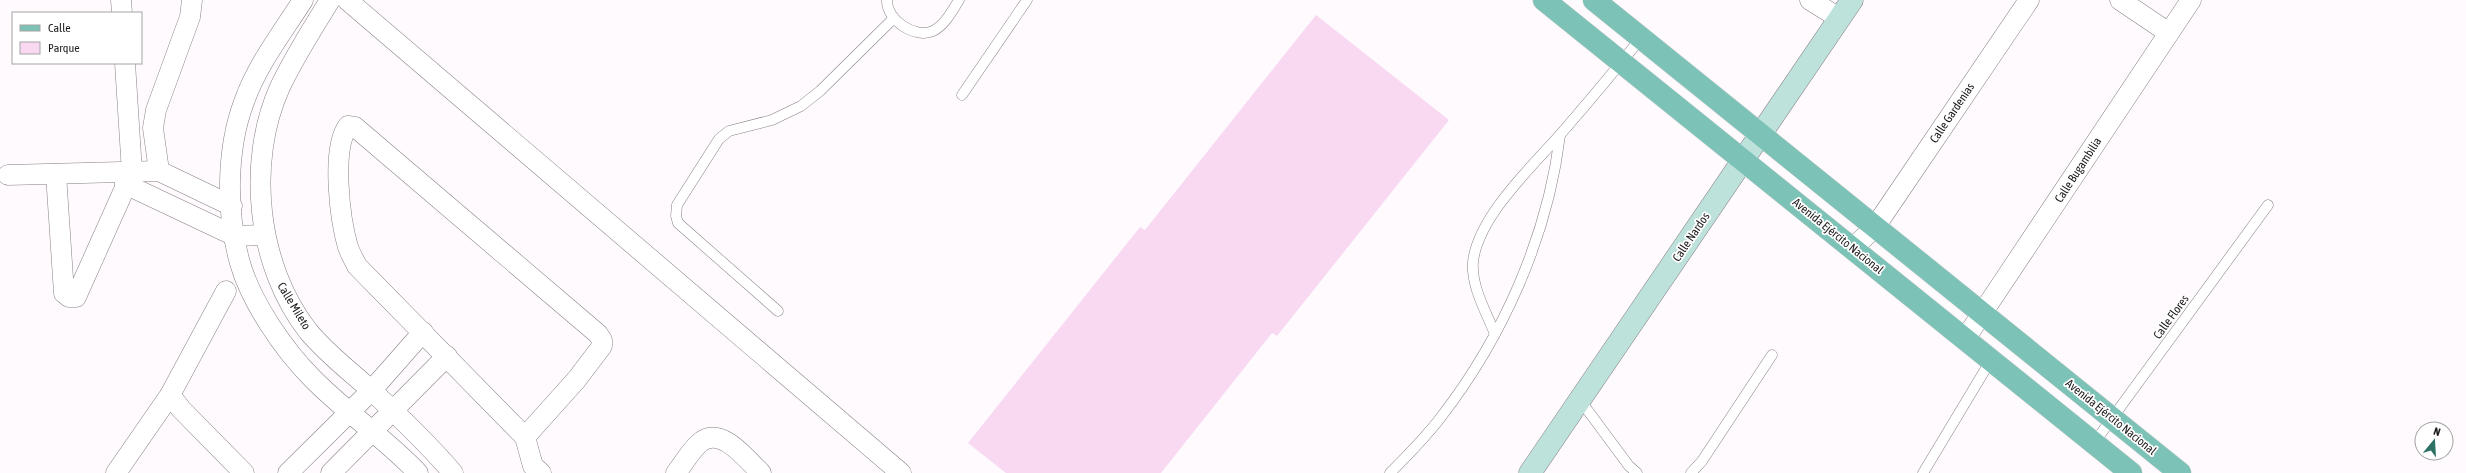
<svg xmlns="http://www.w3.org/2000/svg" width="2466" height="473" font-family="'Asap Condensed',sans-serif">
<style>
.green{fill:#f8d9f1}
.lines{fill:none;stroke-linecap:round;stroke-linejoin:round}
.lane-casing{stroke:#878086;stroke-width:11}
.street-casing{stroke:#878086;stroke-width:21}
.secondary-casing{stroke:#878086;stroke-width:23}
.primary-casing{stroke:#d6d6d6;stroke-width:23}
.lane{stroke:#fff;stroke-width:10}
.street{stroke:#fff;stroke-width:20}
.secondary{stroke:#bde1db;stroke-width:22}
.primary{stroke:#7cc2b7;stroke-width:22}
.labels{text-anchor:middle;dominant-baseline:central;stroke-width:3.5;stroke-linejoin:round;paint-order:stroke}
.street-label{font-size:12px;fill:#1e1b1d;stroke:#fff}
</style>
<rect width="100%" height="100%" fill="#fffafe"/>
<polygon class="green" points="1316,15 1449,120 1277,336 1272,333 1161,473 1006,473 968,443 1140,227 1145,230"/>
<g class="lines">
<g class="lane-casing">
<g id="lane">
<path d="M887,0C886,20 915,39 933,31C945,25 952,11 959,0"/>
<polyline points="962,95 1027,0"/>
<polyline points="778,311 678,223 676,216 677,205 719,139 729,131 772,120 801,106 820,91 893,19"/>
<path d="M1495,334C1486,312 1471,286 1473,262C1478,215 1536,163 1565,129C1591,99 1616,69 1641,38"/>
<polyline points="1580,400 1629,466 1637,473"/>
<polyline points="2094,443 2268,205"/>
<path d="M1390,473C1408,455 1426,437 1441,417C1503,337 1548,236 1560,135"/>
<polyline points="1691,473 1702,461 1772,355"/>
<polyline points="1923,473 1991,360"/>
</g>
</g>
<g class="street-casing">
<g id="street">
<polyline points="121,0 122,13"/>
<path d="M303,0C282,33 257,65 244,102C226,150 226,214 240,263C251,302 284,350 312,378C345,412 386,439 418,473"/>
<path d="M330,0C313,28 294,57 280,87C246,162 257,266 308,331C327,354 351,372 372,391C400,417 428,444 453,473"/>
<polyline points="347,0 901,473"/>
<polyline points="1810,0 1839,18"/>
<polyline points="2120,0 2169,33"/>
<polyline points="159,171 153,128 156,110 190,17 192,0"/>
<polyline points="56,174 64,293 69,297 76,297 132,172 125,63"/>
<polyline points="8,175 159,171 232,206"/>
<polyline points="125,184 235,236 264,235"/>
<polyline points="1853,248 1875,227 2029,0"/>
<polyline points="1965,339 2191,0"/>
<polyline points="170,395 181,409 244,473"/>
<path d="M525,437L577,379L602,346V340L598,334L355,127L348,126C331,149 340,220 348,247C350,253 354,260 357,266L525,437L533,466L541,473"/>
<polyline points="116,473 170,395 226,291"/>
<polyline points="288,473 371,391 423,332"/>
<polyline points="331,473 447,356"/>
<path d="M676,473C684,463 692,448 702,441C723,427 747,460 761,473"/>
</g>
</g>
<g class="secondary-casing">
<polyline id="secondary" points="1530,473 1852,0"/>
</g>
<g class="primary-casing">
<g id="primary">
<polyline points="1544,0 2131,473"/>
<polyline points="1594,0 2180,473"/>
</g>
</g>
<use href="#lane" class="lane"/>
<use href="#street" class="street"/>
<use href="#secondary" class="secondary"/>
<use href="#primary" class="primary"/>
</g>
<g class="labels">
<g class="street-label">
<text transform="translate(1952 113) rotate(-56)">Calle Gardenias</text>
<text transform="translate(2078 170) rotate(-57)">Calle Bugambilia</text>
<text transform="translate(1838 236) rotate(39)">Avenida Ejército Nacional</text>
<text transform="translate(1691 237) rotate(-56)">Calle Nardos</text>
<text transform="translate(294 306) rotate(59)">Calle Mileto</text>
<text transform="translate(2171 317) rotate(-54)">Calle Flores</text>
<text transform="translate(2111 417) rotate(39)">Avenida Ejército Nacional</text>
</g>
</g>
<rect x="12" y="12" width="130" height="52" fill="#ffffff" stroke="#a5a4a5"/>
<rect x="20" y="25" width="20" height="6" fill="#7cc2b7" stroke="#a5a4a5"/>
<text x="48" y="32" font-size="12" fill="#1e1b1d">Calle</text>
<rect x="20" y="42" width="20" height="12" fill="#f8d9f1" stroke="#a5a4a5"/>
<text x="48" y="52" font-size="12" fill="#1e1b1d">Parque</text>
<g transform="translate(2434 441) rotate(18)"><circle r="19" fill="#ffffff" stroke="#a5a4a5"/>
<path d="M0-3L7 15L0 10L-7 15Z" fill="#2d7164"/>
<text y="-6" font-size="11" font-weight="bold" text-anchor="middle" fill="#1e1b1d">N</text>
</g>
</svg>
